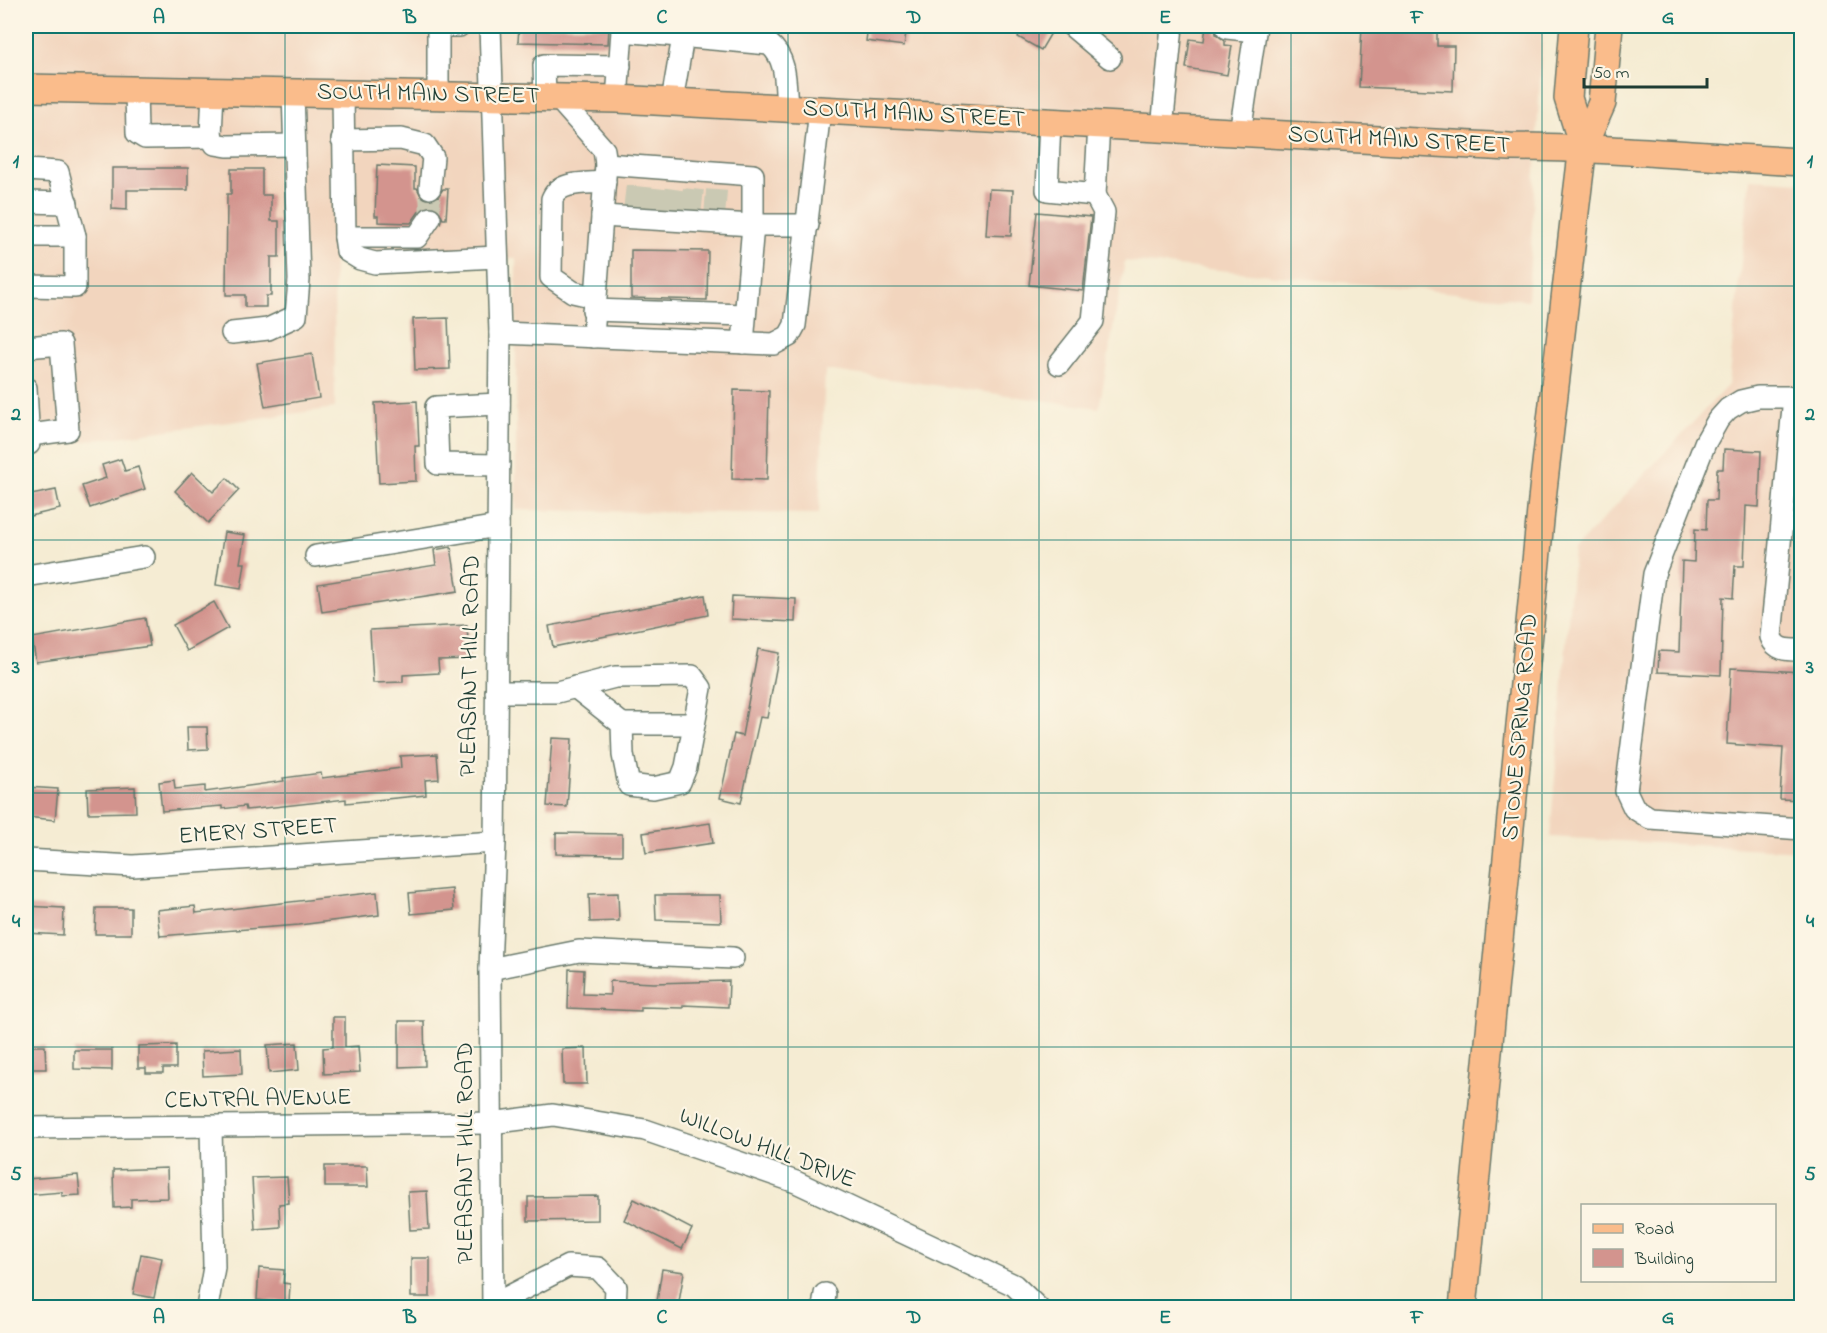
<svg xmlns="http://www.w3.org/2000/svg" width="1827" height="1333" font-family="'Indie Flower',sans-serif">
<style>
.built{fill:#f2d5be}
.building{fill:#d3948e}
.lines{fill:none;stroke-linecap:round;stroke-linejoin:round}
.minor-tunnel{stroke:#cac9b3;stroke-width:21;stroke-dasharray:21 10;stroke-linecap:butt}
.minor-casing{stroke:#6a7a6c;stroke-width:24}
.major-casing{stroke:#6a7a6c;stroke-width:30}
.minor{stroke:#fff;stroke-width:21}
.major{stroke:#fabc8b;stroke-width:27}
.grid{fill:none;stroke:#0f766e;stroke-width:1.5;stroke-opacity:0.55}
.labels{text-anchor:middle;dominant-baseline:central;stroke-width:4.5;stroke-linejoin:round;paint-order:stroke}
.street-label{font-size:24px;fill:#1f3d34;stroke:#fcf5e5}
.neatline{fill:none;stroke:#0f766e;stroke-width:2}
.grid-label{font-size:20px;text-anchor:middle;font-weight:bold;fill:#0f766e}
</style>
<rect width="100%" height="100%" fill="#fcf5e5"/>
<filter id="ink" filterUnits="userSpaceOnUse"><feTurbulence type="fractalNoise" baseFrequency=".0167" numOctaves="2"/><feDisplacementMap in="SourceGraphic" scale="12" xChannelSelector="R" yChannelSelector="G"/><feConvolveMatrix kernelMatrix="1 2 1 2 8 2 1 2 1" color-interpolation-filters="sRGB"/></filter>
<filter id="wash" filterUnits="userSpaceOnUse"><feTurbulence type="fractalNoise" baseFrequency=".008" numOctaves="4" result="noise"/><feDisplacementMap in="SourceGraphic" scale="24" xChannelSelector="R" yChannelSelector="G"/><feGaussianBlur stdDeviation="1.35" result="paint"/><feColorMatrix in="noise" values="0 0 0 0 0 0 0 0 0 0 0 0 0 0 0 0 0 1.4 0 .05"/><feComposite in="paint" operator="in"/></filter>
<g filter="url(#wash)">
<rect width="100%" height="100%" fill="#f5ecd3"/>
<g class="built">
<polygon points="26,26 1543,26 1528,300 1125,261 1099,408 825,370 819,514 516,510 516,258 334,262 335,408 26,449"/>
<polygon points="1750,179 1801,182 1801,851 1550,837 1574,550 1728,385"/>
</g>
<g id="blocks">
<g class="building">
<polygon points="519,26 609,26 608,44 518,42"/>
<polygon points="868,26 907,26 904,46 866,41"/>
<polygon points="1024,26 1039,26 1051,33 1041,50 1018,37"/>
<polygon points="1206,26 1215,26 1216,34 1225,41 1225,45 1232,46 1227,75 1186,68 1190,39 1204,41"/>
<polygon points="1362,26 1437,26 1437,46 1454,46 1453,91 1359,87"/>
<polygon points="377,165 415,167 415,188 417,188 422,198 428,201 436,199 443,189 448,189 446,219 443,219 438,208 430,205 420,210 411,223 378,222 378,216 375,216"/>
<polygon points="112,168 188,168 188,190 127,190 127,210 112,209"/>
<polygon points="231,169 262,169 262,195 271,195 271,221 279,221 279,257 271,257 271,296 266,296 266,307 245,307 245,295 226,295 227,194 231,194"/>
<polygon points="989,189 1013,190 1011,236 986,235"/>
<polygon points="1037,212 1091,217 1083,291 1029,285"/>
<polygon points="631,250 708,251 707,300 631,298"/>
<polygon points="448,318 450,369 415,370 413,319"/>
<polygon points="312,354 319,398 265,407 257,363"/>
<polygon points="734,390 769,391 767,480 732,479"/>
<polygon points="417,401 419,446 415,446 416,481 379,483 375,403"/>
<polygon points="1724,449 1761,451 1759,507 1746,506 1744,566 1735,566 1733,598 1723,597 1721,675 1658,672 1659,651 1679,652 1682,561 1694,562 1695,529 1706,530 1707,500 1716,500 1717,469 1723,469"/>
<polygon points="121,459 125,471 138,467 145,489 90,508 82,486 106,478 102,465"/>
<polygon points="192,472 213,492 227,478 239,490 208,523 175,491"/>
<polygon points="56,490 60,509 26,517 26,496"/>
<polygon points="224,532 245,535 240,563 245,563 241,589 216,585"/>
<polygon points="451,547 458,591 322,612 318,584 436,565 434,550"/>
<polygon points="705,595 708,615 553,647 549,626"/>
<polygon points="732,596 796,599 795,622 731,619"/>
<polygon points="214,602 228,628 187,651 173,625"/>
<polygon points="145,618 150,646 36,662 32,638"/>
<polygon points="467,625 469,659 438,660 439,673 403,675 403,682 373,683 370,630"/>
<polygon points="758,649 779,653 767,718 760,717 741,803 720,798 734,734 742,736"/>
<polygon points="1731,668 1802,672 1802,800 1780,799 1783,748 1727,744"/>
<polygon points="187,727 207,727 208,749 188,750"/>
<polygon points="552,738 572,739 567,807 547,806"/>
<polygon points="437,754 439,779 425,780 426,795 346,803 346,799 246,810 245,806 222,809 222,806 162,811 159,782 174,780 175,789 205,786 205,792 284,781 283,778 321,773 322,778 401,768 400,756"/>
<polygon points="26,787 58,789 55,820 26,817"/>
<polygon points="135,787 136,812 88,813 87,789"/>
<polygon points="710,823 713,843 646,853 643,833"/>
<polygon points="556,833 622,834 622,855 556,854"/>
<polygon points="452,889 454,910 411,914 409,893"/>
<polygon points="377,892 379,915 299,925 160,936 157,910 195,906 196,913"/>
<polygon points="618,893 619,921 590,922 589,894"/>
<polygon points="655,895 720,895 721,922 656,920"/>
<polygon points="26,906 64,908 63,935 26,933"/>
<polygon points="96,908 131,908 131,934 95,934"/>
<polygon points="569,969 584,970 583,994 610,995 610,981 654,983 729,981 728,1007 683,1005 683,1008 641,1007 641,1011 568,1008"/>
<polygon points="333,1017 345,1017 345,1047 358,1046 360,1072 324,1074 323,1048 333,1047"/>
<polygon points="399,1021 424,1021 425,1066 399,1067"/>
<polygon points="297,1043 299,1070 269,1073 267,1045"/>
<polygon points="176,1045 176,1068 163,1068 163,1073 146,1073 146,1068 138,1068 138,1046"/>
<polygon points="26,1046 45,1046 46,1069 26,1069"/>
<polygon points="586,1048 587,1084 563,1084 562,1049"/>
<polygon points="241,1049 242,1074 203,1076 202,1051"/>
<polygon points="74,1050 112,1050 112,1070 74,1069"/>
<polygon points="325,1166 367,1166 368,1187 325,1187"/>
<polygon points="167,1168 168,1198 131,1199 131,1207 114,1208 113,1170"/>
<polygon points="78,1175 80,1195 62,1196 62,1192 26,1195 26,1179"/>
<polygon points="287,1177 289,1203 279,1204 280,1227 255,1229 252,1178"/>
<polygon points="427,1191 429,1229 410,1230 408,1192"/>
<polygon points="598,1196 598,1220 528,1221 528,1197"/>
<polygon points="634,1199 692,1229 682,1249 624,1220"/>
<polygon points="141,1254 162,1258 154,1298 133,1294"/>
<rect x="411" y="1258" width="19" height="39"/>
<polygon points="259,1268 284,1270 283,1283 290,1284 289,1303 257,1300"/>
<polygon points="662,1269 684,1272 678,1308 656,1308"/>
</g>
</g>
</g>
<g filter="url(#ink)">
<use href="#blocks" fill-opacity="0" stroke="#6a7a6c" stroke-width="1.5"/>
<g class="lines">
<g class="minor-tunnel">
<polyline points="634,207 637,181"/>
<polyline points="654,209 657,182"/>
<polyline points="673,210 677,183"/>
<polyline points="691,210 694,184"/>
<polyline points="715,211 717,184"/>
<polyline points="430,218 430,188"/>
</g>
<g class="minor-casing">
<g id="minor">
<polyline points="490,26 500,333 495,842 490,969 493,1308"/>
<path d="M622,26V31L769,44C788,59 785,86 787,108"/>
<polyline points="1072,26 1110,58"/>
<polyline points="1227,28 1255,31"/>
<polyline points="136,89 137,133 145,138 212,137"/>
<polyline points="213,91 211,136 215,144 227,146 294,145"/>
<polyline points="343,94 345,237 347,251 360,259 375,263 497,257"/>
<polyline points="438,95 438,26 459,26"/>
<polyline points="545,97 544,65 620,66"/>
<polyline points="557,97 604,150 606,164 593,337"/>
<polyline points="617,99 622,31"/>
<polyline points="672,101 683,37"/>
<polyline points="1050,122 1047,190 1095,195 1099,125"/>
<polyline points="1162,129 1172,26"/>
<polyline points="1240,133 1256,26"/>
<polyline points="342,140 401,139 425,145 433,157 430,188"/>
<polyline points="606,164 753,175 753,225 743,343"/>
<polyline points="26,170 58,172 75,236 75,287 26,286"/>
<polyline points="26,202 67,203"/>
<polyline points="602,216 753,225 808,225"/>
<polyline points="26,236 75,236"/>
<polyline points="345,237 417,237 430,218"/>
<path d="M595,297L573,292L551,277L552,199C559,180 587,184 605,182"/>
<polyline points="593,310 745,315"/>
<polyline points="232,333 268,329 296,316 299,280 293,92"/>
<polyline points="500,333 774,344 789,336 795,325 820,110"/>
<polyline points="26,347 61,344 68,430 30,435"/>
<polyline points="1059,364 1093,321 1104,212 1095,195"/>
<polyline points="26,388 29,444 26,444"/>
<path d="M1794,397L1771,637C1776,651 1788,650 1802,650"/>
<polyline points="1802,397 1758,397 1741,401 1728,409 1718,420 1705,443 1654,574 1626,791 1634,808 1650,818 1802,829"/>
<polyline points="499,465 438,464 436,407 499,404"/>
<polyline points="316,556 498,526"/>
<polyline points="26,576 144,557"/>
<polyline points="496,692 557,692 615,677 692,676 701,688 686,767 680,782 653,788 629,785 623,755 622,724 575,687"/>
<polyline points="622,724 694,724"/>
<polyline points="26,860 133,866 495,842"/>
<polyline points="490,969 579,951 733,958"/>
<polyline points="26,1128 491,1123 553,1115 645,1130 796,1182 1014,1285 1038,1308"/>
<polyline points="508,1297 568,1266 598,1268 616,1287 615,1308"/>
<polyline points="207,1308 214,1267 211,1127"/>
<polyline points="823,1308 825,1294"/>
</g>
</g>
<g class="major-casing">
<g id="major">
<polyline points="1574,26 1568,98 1583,146"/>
<path d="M26,88L617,99L1510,147C1607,147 1704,157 1802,162"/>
<polyline points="1463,1308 1543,490 1575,212 1583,146 1602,103 1609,26"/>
</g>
</g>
<use href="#minor" class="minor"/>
<use href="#major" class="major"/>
</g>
</g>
<path class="grid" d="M285,26V1308M536,26V1308M788,26V1308M1039,26V1308M1291,26V1308M1542,26V1308M26,286H1802M26,540H1802M26,793H1802M26,1047H1802"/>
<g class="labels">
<g class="street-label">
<text transform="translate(428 95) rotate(1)">SOUTH MAIN STREET</text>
<text transform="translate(914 115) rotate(3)">SOUTH MAIN STREET</text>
<text transform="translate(1399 141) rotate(3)">SOUTH MAIN STREET</text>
<text transform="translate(471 666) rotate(-89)">PLEASANT HILL ROAD</text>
<text transform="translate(1521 727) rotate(-85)">STONE SPRING ROAD</text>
<text transform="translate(258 832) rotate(-4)">EMERY STREET</text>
<text transform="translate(258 1100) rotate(-1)">CENTRAL AVENUE</text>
<text transform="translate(767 1149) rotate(21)">WILLOW HILL DRIVE</text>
<text transform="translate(466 1153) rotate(-90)">PLEASANT HILL ROAD</text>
</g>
</g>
<rect width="1827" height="1333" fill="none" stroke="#fcf5e5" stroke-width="66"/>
<rect x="1581" y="1204" width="195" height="78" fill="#fcf5e5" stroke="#a4ab9e" stroke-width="1.5"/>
<rect x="1593" y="1224" width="30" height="9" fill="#fabc8b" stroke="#a4ab9e" stroke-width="1.5"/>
<text x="1635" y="1234" font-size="18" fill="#1f3d34">Road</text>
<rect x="1593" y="1249" width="30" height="18" fill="#d3948e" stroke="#a4ab9e" stroke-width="1.5"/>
<text x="1635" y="1264" font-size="18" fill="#1f3d34">Building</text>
<path d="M1584 78v9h123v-9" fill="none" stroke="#1f3d34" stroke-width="3"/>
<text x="1593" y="78" font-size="18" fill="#1f3d34" stroke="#fcf5e5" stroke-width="4.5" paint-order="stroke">50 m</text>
<rect x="33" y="33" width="1761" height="1267" class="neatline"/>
<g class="grid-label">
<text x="159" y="23">A</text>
<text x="410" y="23">B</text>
<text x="662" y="23">C</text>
<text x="914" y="23">D</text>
<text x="1165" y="23">E</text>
<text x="1417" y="23">F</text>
<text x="1668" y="23">G</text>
<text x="16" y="167">1</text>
<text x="1810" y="167">1</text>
<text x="16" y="420">2</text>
<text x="1810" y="420">2</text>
<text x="16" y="673">3</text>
<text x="1810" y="673">3</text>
<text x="16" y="927">4</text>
<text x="1810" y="927">4</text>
<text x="16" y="1180">5</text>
<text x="1810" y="1180">5</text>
<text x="159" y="1323">A</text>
<text x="410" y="1323">B</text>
<text x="662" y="1323">C</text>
<text x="914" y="1323">D</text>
<text x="1165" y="1323">E</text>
<text x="1417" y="1323">F</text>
<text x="1668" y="1323">G</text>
</g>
</svg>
